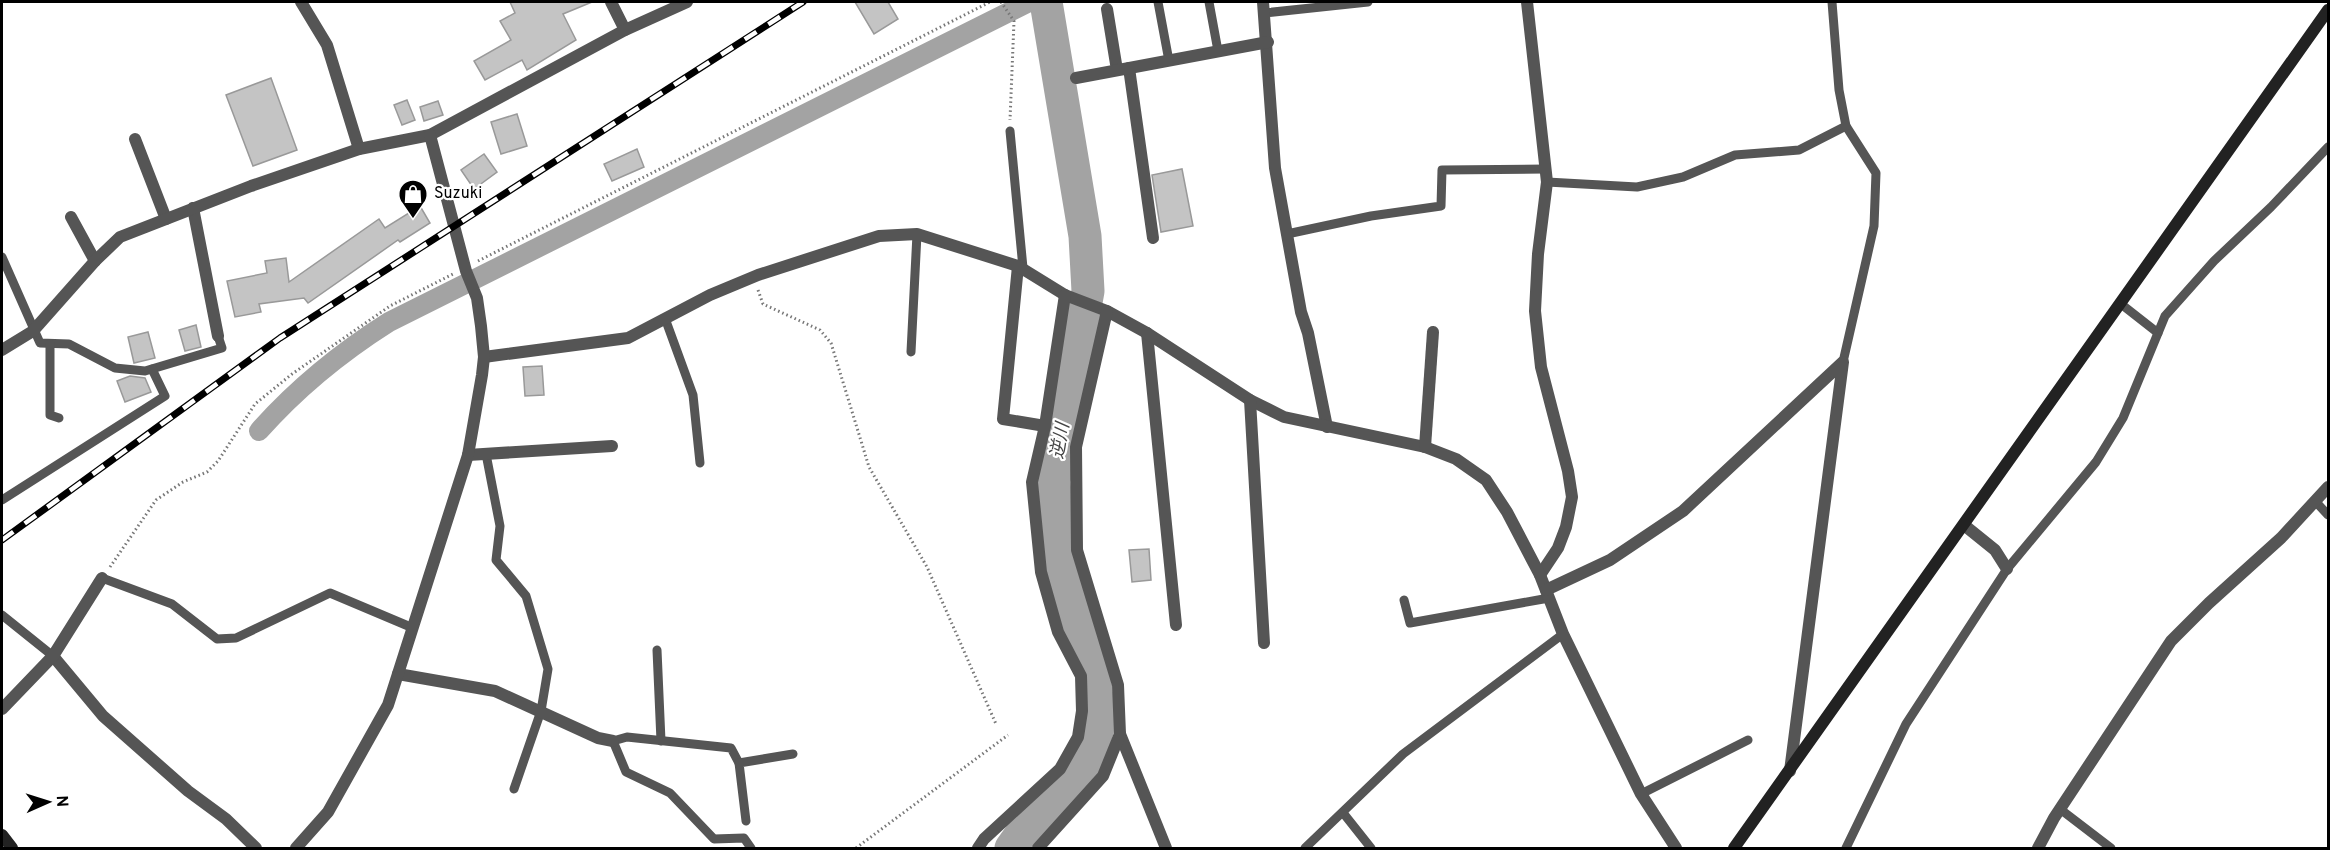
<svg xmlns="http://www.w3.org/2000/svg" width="2330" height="850" font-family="Overpass,'Noto Sans JP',sans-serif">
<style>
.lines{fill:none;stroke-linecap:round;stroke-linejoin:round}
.canal{stroke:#a3a3a3;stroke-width:20}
.river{stroke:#a3a3a3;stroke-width:33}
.building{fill:#c4c4c4;stroke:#999;stroke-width:1.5}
.path{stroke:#777;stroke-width:3;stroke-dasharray:1.5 3;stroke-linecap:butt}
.lane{stroke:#555;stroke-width:9}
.street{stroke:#555;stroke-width:12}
.secondary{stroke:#222;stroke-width:12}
.rail-casing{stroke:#000;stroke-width:7}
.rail{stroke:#fff;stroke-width:4.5;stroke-dasharray:14;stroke-linecap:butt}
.labels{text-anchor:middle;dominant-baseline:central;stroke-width:4.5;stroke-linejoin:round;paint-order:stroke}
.poi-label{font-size:16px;fill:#000;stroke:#fff;text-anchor:start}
.water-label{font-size:18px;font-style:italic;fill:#444;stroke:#fff}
</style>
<rect width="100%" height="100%" fill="#fff"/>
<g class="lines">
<path class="canal" d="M259,431C297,388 340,353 389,322L1029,2"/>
<polyline class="river" points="1011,848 1021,834 1080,775 1092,748 1100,722 1095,682 1060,566 1054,481 1088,291 1085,236 1046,2"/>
</g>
<g class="building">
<polygon points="510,2 592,2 563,14 576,40 527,70 522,60 485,80 474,61 511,40 500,21 515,13"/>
<polygon points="855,2 888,2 898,19 874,34"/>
<polygon points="271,78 297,150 253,166 226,95"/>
<polygon points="407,100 415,120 402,125 394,105"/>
<polygon points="438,101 443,115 424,121 420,107"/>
<polygon points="517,114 527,146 501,154 491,122"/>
<polygon points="637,149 644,167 612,181 604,164"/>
<polygon points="484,154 497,172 474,189 461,170"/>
<polygon points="1182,169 1193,226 1161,232 1152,175"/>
<polygon points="420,206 430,223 400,242 398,240 308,303 304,298 259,304 261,312 235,317 227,281 267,273 265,261 286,258 289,282 379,219 385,228"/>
<polygon points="196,325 201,347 185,351 179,330"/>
<polygon points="148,332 155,358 134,363 128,337"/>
<polygon points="542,366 544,395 525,396 523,367"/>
<polygon points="130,376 145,378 151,392 125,402 117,381"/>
<polygon points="1149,549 1151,580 1132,582 1129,550"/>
</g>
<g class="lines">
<g class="path">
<polyline points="1001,2 1014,21 1010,120"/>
<polyline points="478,261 990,2"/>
<polyline points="758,290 763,304 820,330 831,343 869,467 927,567 996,724"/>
<polyline points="110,567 156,500 183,482 207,472 218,461 255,404 292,374 390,306 453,274"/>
<polyline points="856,848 1008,735"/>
</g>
<g class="lane">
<polyline points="1158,2 1169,61"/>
<polyline points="1209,2 1218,51"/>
<polyline points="1832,2 1839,90 1846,126 1876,173 1874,226 1843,362"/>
<polyline points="1264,13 1368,2"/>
<polyline points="1010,131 1023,268"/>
<polyline points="1547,182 1637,187 1683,177 1735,155 1799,150 1846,126"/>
<polyline points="1287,234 1371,216 1441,206 1442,170 1546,169"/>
<polyline points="2,257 40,343 69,344 115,368 145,371 222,348 218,336"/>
<polyline points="2121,304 2158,333"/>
<polyline points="666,321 693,395 700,463"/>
<polyline points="50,344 50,415 59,418"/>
<polyline points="911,352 917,234"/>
<polyline points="486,454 500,526 496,560 526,596 548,669 541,711 514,789"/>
<polyline points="2,500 165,396 152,369"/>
<polyline points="2316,502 2328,515"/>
<polyline points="102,578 172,604 217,639 236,638 330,593 413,628"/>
<polyline points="1404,600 1410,623 1549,598"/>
<polyline points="2,615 53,656"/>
<polyline points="657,650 661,741"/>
<polyline points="739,763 731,748 627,737 613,741 626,772 670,793 714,839 744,838 751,848"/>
<polyline points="1641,794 1748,740"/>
<polyline points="2060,809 2111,848"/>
<polyline points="1344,814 1371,848"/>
<polyline points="746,821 739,763 793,754"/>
<polyline points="1305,848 1403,754 1563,634"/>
<polyline points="1846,848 1906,724 2007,569 2096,462 2123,418 2165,316 2214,261 2271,207 2328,147"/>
</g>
<g class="street">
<polyline points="301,2 327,45 359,149"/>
<polyline points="611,2 625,30"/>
<polyline points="1263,2 1275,168 1301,312 1308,333 1327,427"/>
<polyline points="1527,2 1547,182 1538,254 1535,311 1541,367 1568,471 1572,497 1566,527 1558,548 1540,575"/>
<polyline points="1107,9 1117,70"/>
<polyline points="1129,68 1153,238"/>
<polyline points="1076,78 1268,42"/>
<polyline points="135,139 166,219"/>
<polyline points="193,208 218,336"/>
<polyline points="71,217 95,261"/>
<polyline points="1018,266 1003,419 1045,426"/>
<polyline points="1147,333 1176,625"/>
<polyline points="2,350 33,331 95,261 120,237 251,186 359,149 430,135 625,30 687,2"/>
<polyline points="484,357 628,338 710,295 758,275 879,236 917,234 1018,266 1065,295 1107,311 1147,333 1250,400 1284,417 1425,447 1456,459 1486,480 1507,512 1540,575 1563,634 1641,794 1676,848"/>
<polyline points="1250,400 1264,643"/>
<polyline points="1425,447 1433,332"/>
<polyline points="468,455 612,446"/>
<polyline points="1964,525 1995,550 2007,569"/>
<polyline points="1546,590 1610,560 1683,511 1843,362 1790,771"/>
<polyline points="53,656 103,716 188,791 226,819 256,848"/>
<polyline points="398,674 495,691 598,738 613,741"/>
<polyline points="2,709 53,656 102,578"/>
<polyline points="1120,734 1166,848"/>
<polyline points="296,848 328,812 388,705 468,455 482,375 484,357 481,326 477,298 466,271 430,135"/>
<polyline points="978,848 984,839 1060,769 1078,737 1082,711 1081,676 1058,632 1041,572 1032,482 1045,426 1065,295"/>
<polyline points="1038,848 1103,776 1120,734 1118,685 1077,550 1076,447 1107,311"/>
<polyline points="2038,848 2054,818 2171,641 2209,603 2281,538 2328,487"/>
</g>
<g class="secondary">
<polyline points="2,835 12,848"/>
<polyline points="1734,848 2328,10"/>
</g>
<g class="rail-casing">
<polyline id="rail" points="2,540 280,338 803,2"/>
</g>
<use href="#rail" class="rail"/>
</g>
<defs>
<g id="shop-pin" transform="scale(1.5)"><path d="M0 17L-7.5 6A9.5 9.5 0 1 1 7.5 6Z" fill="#000" stroke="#fff"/><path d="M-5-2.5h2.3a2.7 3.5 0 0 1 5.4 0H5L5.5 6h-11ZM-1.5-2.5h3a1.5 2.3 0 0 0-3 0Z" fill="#fff"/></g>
</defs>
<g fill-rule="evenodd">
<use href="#shop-pin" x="413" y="194"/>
</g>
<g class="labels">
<g class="poi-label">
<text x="434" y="194">Suzuki</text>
</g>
<g class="water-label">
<text transform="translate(1061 441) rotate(-80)">逆川</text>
</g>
</g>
<rect width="2330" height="850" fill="none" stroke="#000000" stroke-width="6"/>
<g transform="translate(48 802) rotate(87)" stroke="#ffffff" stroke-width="4.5" paint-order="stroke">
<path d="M0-4.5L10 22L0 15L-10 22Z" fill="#000000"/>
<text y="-9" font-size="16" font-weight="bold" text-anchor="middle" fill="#000000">N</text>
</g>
</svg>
